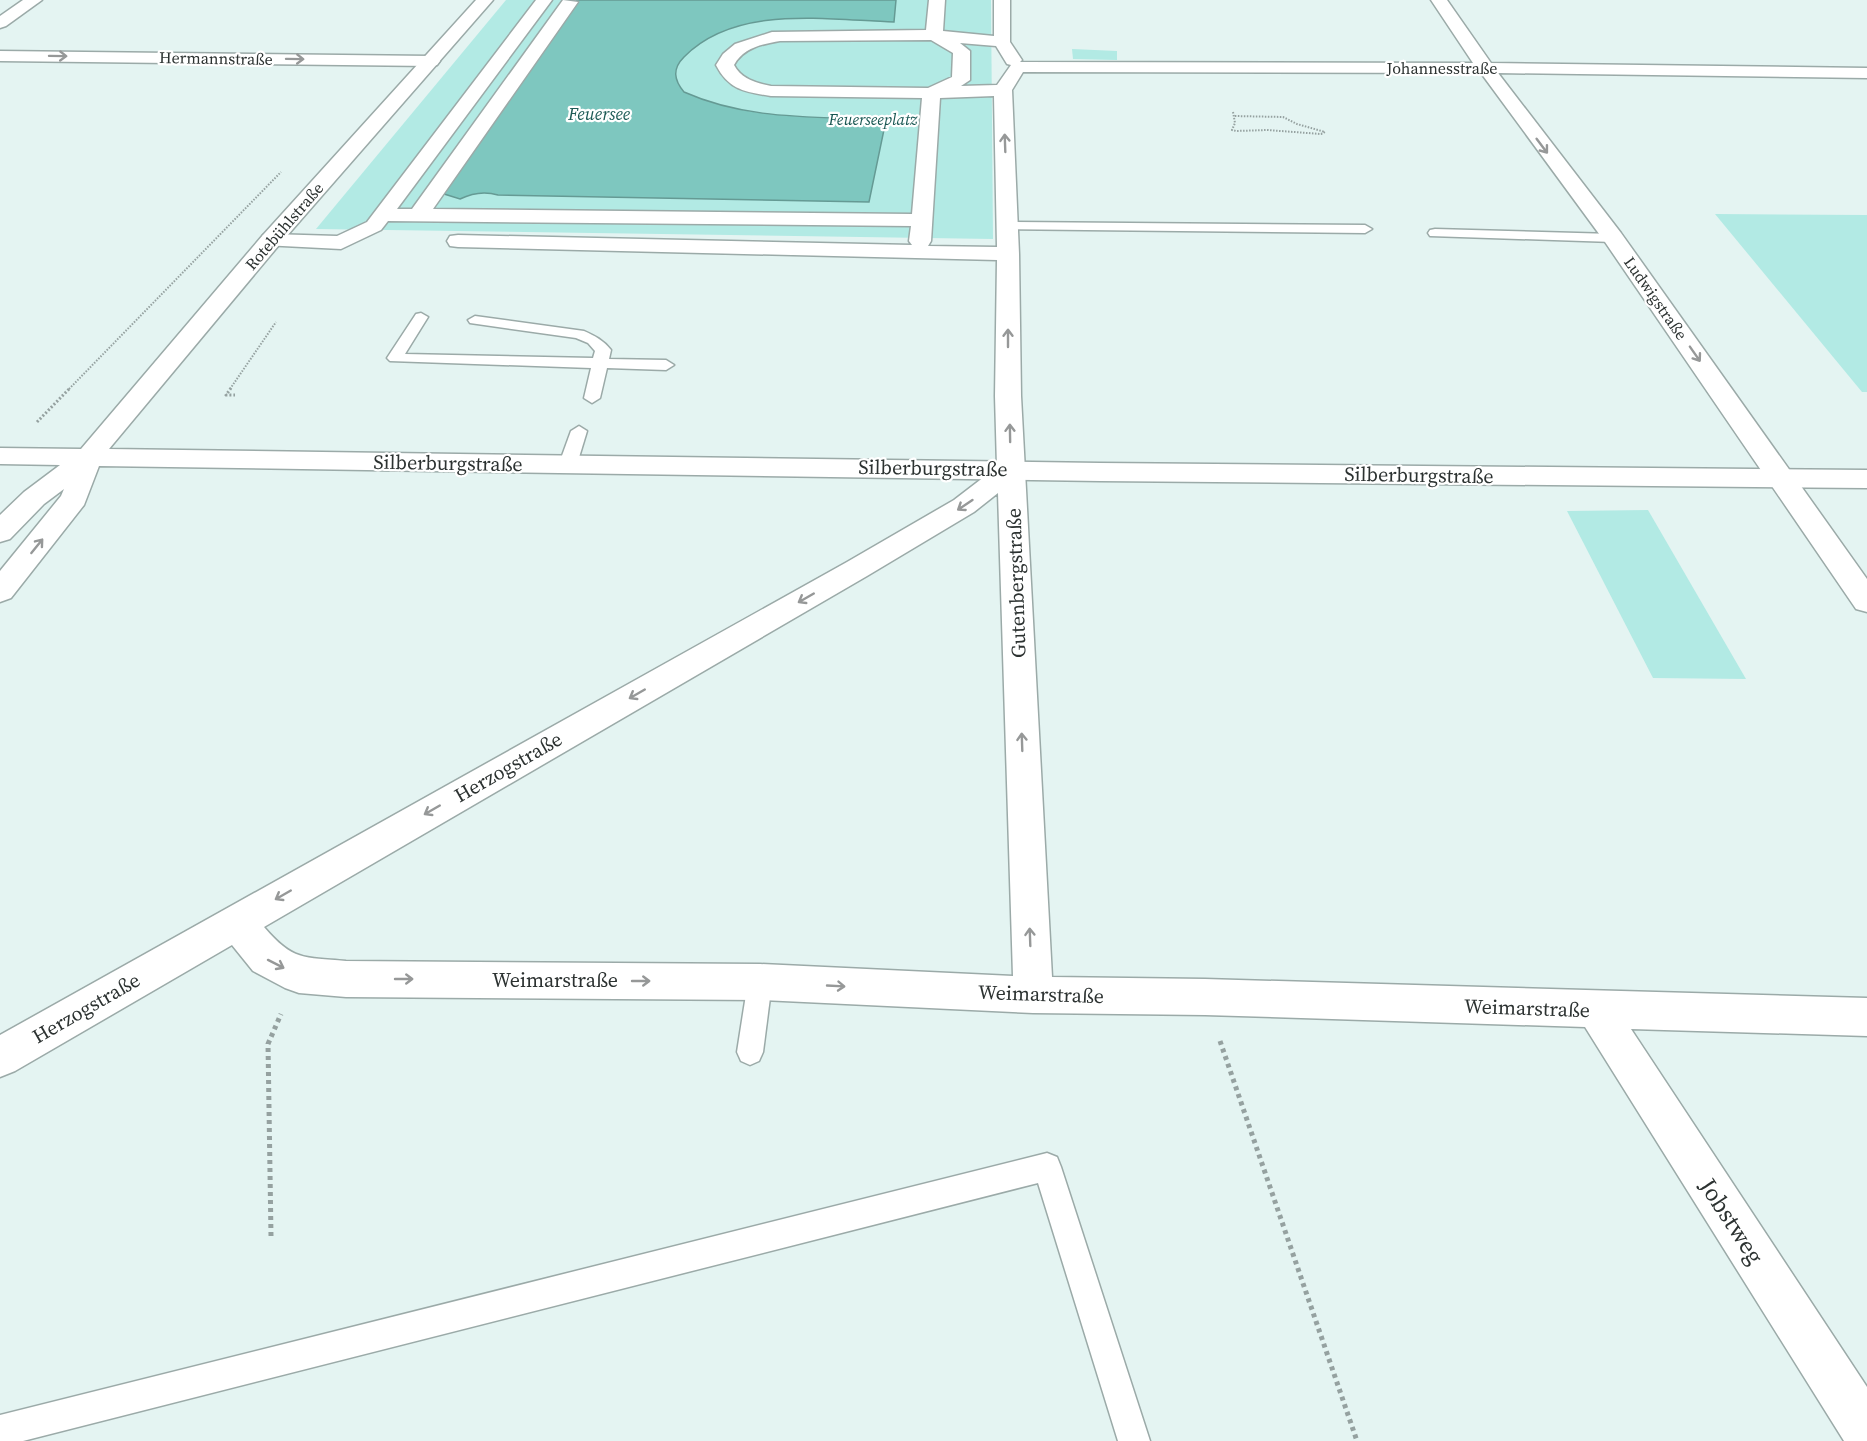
<svg xmlns="http://www.w3.org/2000/svg" width="1867" height="1441" font-family="'Source Serif 4',serif">
<style>
.green{fill:#b2eae4}
.water{fill:#7ec7bf;stroke:#659a94;stroke-width:1.5}
.lines{fill:none;stroke-linecap:round;stroke-linejoin:round}
.lane-casing{stroke:#9baaa8;stroke-width:3}
.street-casing{stroke:#9baaa8;stroke-width:3}
.secondary-casing{stroke:#9baaa8;stroke-width:3}
.path-far2{stroke:#95a1a0;stroke-width:2;stroke-dasharray:1.5 1.5;stroke-linecap:butt}
.path-far1{stroke:#95a1a0;stroke-width:3;stroke-dasharray:2 2;stroke-linecap:butt}
.path{stroke:#95a1a0;stroke-width:5;stroke-dasharray:4 4;stroke-linecap:butt}
.lane{fill:#fff;fill-rule:evenodd}
.street{fill:#fff;fill-rule:evenodd}
.secondary{fill:#fff;fill-rule:evenodd}
.oneway{stroke:#969898}
.labels{text-anchor:middle;dominant-baseline:central;stroke-width:4.5;stroke-linejoin:round;paint-order:stroke}
.far-street-label{font-size:16px;fill:#2c3231;stroke:#fff}
.far-park-label{font-size:16px;font-style:italic;fill:#175651;stroke:#fff}
.far-water-label{font-size:18px;font-style:italic;fill:#1c5a55;stroke:#fff}
.street-label{font-size:20px;fill:#2c3231;stroke:#fff}
.near-street-label{font-size:24px;fill:#2c3231;stroke:#fff}
</style>
<rect width="100%" height="100%" fill="#e4f4f2"/>
<g class="green">
<polygon points="506,0 991,0 993,239 316,229"/>
<polygon points="1072,49 1117,51 1117,60 1073,59"/>
<polygon points="1715,214 1867,215 1867,392 1862,392"/>
<polygon points="1648,510 1746,679 1653,678 1567,511"/>
</g>
<path class="water" d="M577,0H896L894,22C827,20 736,4 684,57C672,69 674,80 684,92C749,121 817,116 886,120L869,202L498,195C485,191 472,193 460,199L441,193Z"/>
<g class="lines">
<g class="lane-casing">
<g id="lane">
<polygon points="1008,222 1365,225 1372,229 1365,233 1003,229 1001,226"/>
<polygon points="1435,229 1613,234 1620,238 1613,242 1430,236 1428,233 1430,230"/>
<path d="M421,313L428,317L405,354L593,358L595,351L588,343L576,338L470,323L468,320L475,316L584,331C595,336 603,340 611,350L609,359L666,360L674,365L666,370L607,368L600,398L592,403L584,398L591,368L390,361L387,358L416,314Z"/>
<polygon points="579,426 587,431 577,464 574,468 562,468 559,464 571,431"/>
<polygon points="760,970 769,974 772,982 763,1052 759,1061 750,1065 741,1061 737,1052 748,982 751,974"/>
<polygon points="1047,1153 1057,1157 1061,1167 1150,1441 1118,1441 1038,1183 23,1441 0,1441 0,1415"/>
</g>
</g>
<g class="street-casing">
<g id="street">
<polygon points="23,0 42,0 6,26 0,28 0,16"/>
<path d="M536,0H552L397,209H412L563,0L578,2L433,209L912,214L922,98L771,96C745,92 729,90 716,65L723,54L735,44L772,32L926,30L929,0H945L943,31L994,36V0H1010V42L1022,60L1020,62L1473,63L1431,0H1447L1491,63L1867,68V78L1498,73L1621,233L1867,579V612L1856,609L1605,242L1481,73L1023,72L1012,90L1019,254L1021,396L1052,977L1205,979L1867,998V1036L1631,1029L1867,1387V1441H1844L1585,1027L1205,1015L1033,1013L760,1000L346,997L299,993L285,988L253,971L232,945L15,1071L0,1077V1035L847,562L954,500L997,467L995,396L997,260L458,247L450,246L447,241L450,236L458,235L912,245L909,241L911,226L388,221L381,230L341,249L263,245L260,240L263,235L271,234L337,236L367,222ZM931,40L953,53L952,77L928,88L771,86C756,83 741,79 734,65C743,48 762,44 780,41ZM960,43L996,46L1007,64L1011,65L997,85L961,86L970,80V51ZM994,96L997,247L928,246L931,241L940,98ZM998,493L1013,976L760,964L346,961C303,957 293,961 264,927L867,576L974,512Z"/>
<polygon points="0,51 431,56 437,57 440,61 437,65 431,66 0,61"/>
</g>
</g>
<g class="secondary-casing">
<polygon id="secondary" points="476,0 493,0 279,245 109,449 1100,463 1867,470 1867,488 1100,481 99,466 84,505 11,598 0,602 0,571 61,496 64,489 44,504 10,539 0,542 0,515 24,492 60,465 0,464 0,448 81,449 263,235"/>
</g>
<g class="path-far2">
<polyline points="1233,112 1235,123 1232,130 1236,131 1267,130 1321,134 1325,132 1297,124 1283,117 1234,116"/>
<polyline points="69,389 281,172"/>
<polyline points="230,389 276,322"/>
</g>
<g class="path-far1">
<polyline points="231,388 226,395 235,395"/>
<polyline points="37,422 70,388"/>
</g>
<g class="path">
<polyline points="1220,1041 1357,1441"/>
<polyline points="271,1236 268,1044 281,1014"/>
</g>
<use href="#lane" class="lane"/>
<use href="#street" class="street"/>
<use href="#secondary" class="secondary"/>
</g>
<defs><path id="oneway-shaft" d="M-6 0H5M1.5-3L5.5 0L1.5 3" fill="none" stroke-width="1.6" stroke-linecap="round" stroke-linejoin="round" transform="scale(1.5)"/></defs>
<g class="oneway">
<use href="#oneway-shaft" transform="translate(58 56) rotate(1)"/>
<use href="#oneway-shaft" transform="translate(295 59) rotate(1)"/>
<use href="#oneway-shaft" transform="translate(1005 143) rotate(-92)"/>
<use href="#oneway-shaft" transform="translate(1542 146) rotate(53)"/>
<use href="#oneway-shaft" transform="translate(1008 338) rotate(-90)"/>
<use href="#oneway-shaft" transform="translate(1695 354) rotate(55)"/>
<use href="#oneway-shaft" transform="translate(1010 433) rotate(-91)"/>
<use href="#oneway-shaft" transform="translate(965 505) rotate(146)"/>
<use href="#oneway-shaft" transform="translate(37 546) rotate(-51)"/>
<use href="#oneway-shaft" transform="translate(806 598) rotate(150)"/>
<use href="#oneway-shaft" transform="translate(637 694) rotate(150)"/>
<use href="#oneway-shaft" transform="translate(1022 742) rotate(-92)"/>
<use href="#oneway-shaft" transform="translate(432 810) rotate(150)"/>
<use href="#oneway-shaft" transform="translate(283 895) rotate(150)"/>
<use href="#oneway-shaft" transform="translate(1030 937) rotate(-92)"/>
<use href="#oneway-shaft" transform="translate(276 964) rotate(27)"/>
<use href="#oneway-shaft" transform="translate(404 979)"/>
<use href="#oneway-shaft" transform="translate(641 981)"/>
<use href="#oneway-shaft" transform="translate(836 986) rotate(3)"/>
</g>
<g class="labels">
<g class="far-street-label">
<text transform="translate(216 58) rotate(1)">Hermannstraße</text>
<text x="1442" y="68">Johannesstraße</text>
<text transform="translate(284 226) rotate(-49)">Rotebühlstraße</text>
<text transform="translate(1656 298) rotate(55)">Ludwigstraße</text>
</g>
<g class="far-park-label">
<text x="873" y="119">Feuerseeplatz</text>
</g>
<g class="far-water-label">
<text x="599" y="113">Feuersee</text>
</g>
<g class="street-label">
<text transform="translate(448 463) rotate(1)">Silberburgstraße</text>
<text transform="translate(933 468) rotate(1)">Silberburgstraße</text>
<text transform="translate(1419 475) rotate(1)">Silberburgstraße</text>
<text transform="translate(1016 583) rotate(-92)">Gutenbergstraße</text>
<text transform="translate(508 767) rotate(-30)">Herzogstraße</text>
<text x="555" y="980">Weimarstraße</text>
<text transform="translate(1041 994) rotate(2)">Weimarstraße</text>
<text transform="translate(86 1008) rotate(-30)">Herzogstraße</text>
<text transform="translate(1527 1008) rotate(2)">Weimarstraße</text>
</g>
<g class="near-street-label">
<text transform="translate(1732 1221) rotate(57)">Jobstweg</text>
</g>
</g>
</svg>
